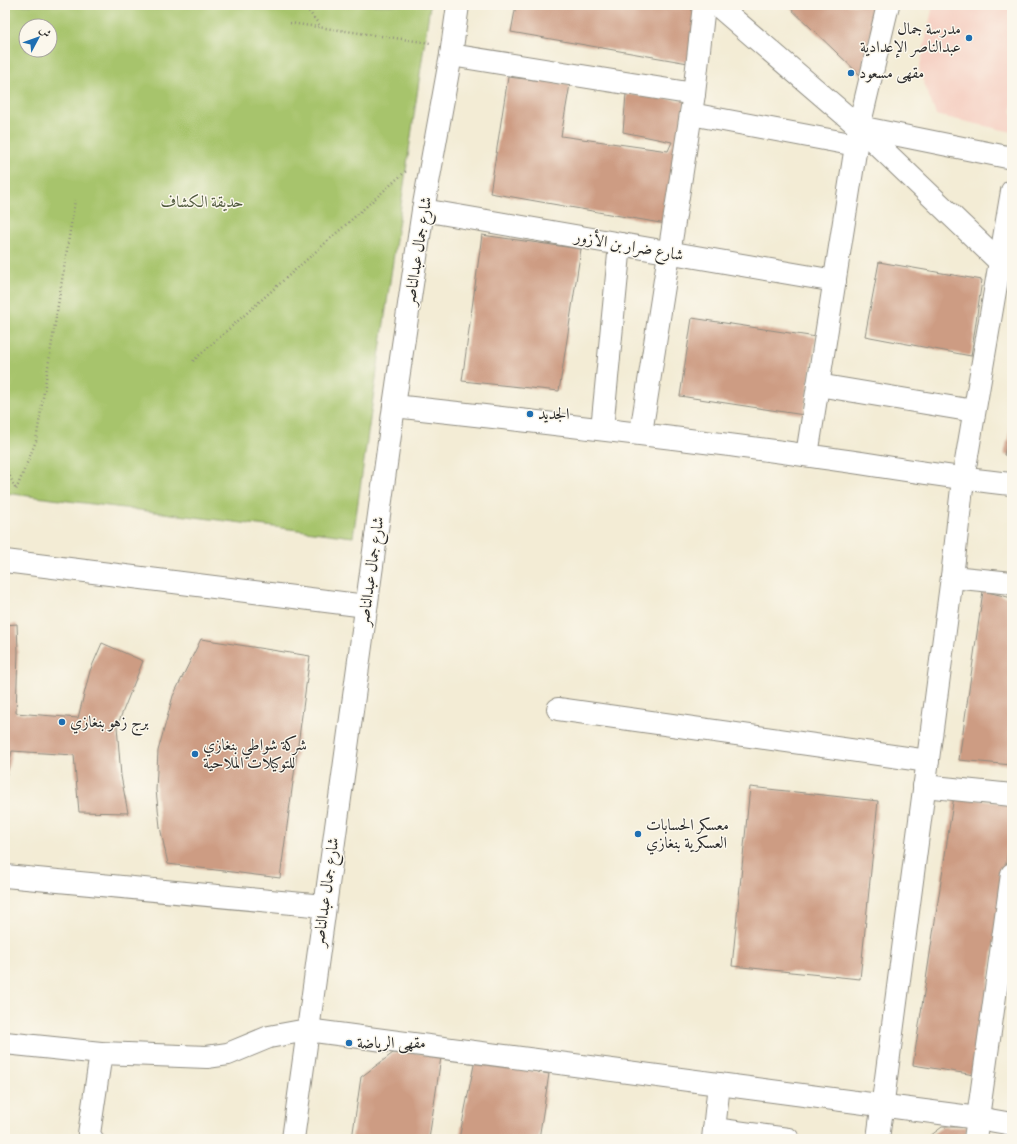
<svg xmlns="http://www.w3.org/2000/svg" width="1017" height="1144" font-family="'IM FELL DW Pica',Amiri,serif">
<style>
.built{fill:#f6d2c5}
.green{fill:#a7c46c;stroke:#69784c;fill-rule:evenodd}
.building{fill:#cd9c83}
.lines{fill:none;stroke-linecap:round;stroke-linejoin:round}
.minor-casing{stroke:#8f8c80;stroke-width:24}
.major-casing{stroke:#8f8c80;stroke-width:24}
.path{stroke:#8f8c80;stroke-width:2.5;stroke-dasharray:1 3;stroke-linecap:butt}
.minor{stroke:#fff;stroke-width:22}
.major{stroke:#fff;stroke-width:22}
.poi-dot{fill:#1f6fb2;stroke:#fbf7ec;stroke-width:1.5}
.labels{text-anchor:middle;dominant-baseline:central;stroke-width:3;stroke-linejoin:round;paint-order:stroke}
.poi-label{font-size:16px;fill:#2b2b2b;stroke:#fbf7ec;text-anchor:start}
.park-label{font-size:16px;fill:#50593e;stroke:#fbf7ec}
.street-label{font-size:16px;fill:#2b2b2b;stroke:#fbf7ec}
</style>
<rect width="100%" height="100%" fill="#fbf7ec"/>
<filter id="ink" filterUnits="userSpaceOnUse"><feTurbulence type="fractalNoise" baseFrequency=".025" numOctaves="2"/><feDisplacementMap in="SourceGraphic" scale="8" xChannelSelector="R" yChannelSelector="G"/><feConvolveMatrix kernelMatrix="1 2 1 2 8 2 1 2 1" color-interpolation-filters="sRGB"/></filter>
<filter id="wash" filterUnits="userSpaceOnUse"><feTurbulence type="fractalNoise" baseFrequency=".012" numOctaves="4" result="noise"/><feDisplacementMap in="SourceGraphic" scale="16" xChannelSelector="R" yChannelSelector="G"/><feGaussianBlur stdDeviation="0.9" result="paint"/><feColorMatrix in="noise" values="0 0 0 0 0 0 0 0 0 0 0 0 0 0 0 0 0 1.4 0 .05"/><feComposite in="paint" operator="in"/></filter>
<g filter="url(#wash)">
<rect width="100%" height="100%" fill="#f3ecd5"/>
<polygon class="built" points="933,5 1012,5 1012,132 936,115 919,70"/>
<path class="green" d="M5,5H430L353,537L5,493ZM26,26H50V50H26Z"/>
<g id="blocks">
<g class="building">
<polygon points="516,5 698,5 688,63 511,32"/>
<polygon points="787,5 878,5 861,76"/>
<polygon points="508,77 570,84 561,136 668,151 672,142 623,132 626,94 685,101 666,224 490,193"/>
<polygon points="482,235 581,249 559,391 462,381"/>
<polygon points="879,262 982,280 971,356 865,336"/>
<polygon points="692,318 816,337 804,415 680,396"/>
<polygon points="1011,424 1012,425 1012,456 1004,455"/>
<polygon points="983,591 1012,598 1012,765 959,760"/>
<polygon points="17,624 18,652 16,713 78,718 90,671 102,643 143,661 117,726 121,776 128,813 79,812 74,755 12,751 5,782 5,625"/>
<polygon points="201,639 310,656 280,878 168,864 160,827 156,790 158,751 173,696"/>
<polygon points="750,787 878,801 860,979 732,966"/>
<polygon points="954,796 1012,805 1012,823 975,1075 913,1065"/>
<polygon points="406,1051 441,1057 429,1139 352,1139 361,1077 393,1053"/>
<polygon points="475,1060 549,1074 539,1139 459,1139"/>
<polygon points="942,1127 967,1127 965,1139 926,1139"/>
</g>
</g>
</g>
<g filter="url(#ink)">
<use href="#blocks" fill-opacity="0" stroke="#8f8c80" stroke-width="1"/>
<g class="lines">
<g class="minor-casing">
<g id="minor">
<polyline points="717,5 859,127 1000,262"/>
<polyline points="451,55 694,94"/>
<polyline points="691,114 856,145"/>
<polyline points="859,127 1012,158"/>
<polyline points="423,210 835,281"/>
<polyline points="818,385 974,411"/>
<path d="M394,406C531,421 668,436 804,455C874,464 942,477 1012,484"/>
<polyline points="602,429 620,244"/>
<polyline points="641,433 694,94 704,5"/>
<polyline points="807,455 859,127 888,5"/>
<polyline points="5,561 366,606"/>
<polyline points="952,577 1012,583"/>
<polyline points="558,709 928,761"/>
<polyline points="924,786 1012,795"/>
<polyline points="5,876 324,906"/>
<polyline points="5,1043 101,1053 207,1057 228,1054 269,1037 307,1030 978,1118 1012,1124"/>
<polyline points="714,1129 788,1139"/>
<polyline points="92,1139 89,1134 101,1053"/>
<polyline points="713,1139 719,1084"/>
<polyline points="878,1139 952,577 963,479 1012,191"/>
<polyline points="975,1139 1012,874"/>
</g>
</g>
<g class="major-casing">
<polyline id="major" points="293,1139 394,406 423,210 451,55 458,5"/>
</g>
<g class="path">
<polyline points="304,5 321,27"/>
<polyline points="290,23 430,43"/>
<polyline points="193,361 406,171"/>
<polyline points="5,465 16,490 36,441 75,200"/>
</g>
<use href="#minor" class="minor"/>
<use href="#major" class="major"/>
</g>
</g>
<g class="poi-dot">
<circle cx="969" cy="38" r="4"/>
<circle cx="851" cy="73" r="4"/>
<circle cx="530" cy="414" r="4"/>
<circle cx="62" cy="722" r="4"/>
<circle cx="195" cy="754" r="4"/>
<circle cx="638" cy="834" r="4"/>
<circle cx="349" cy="1043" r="4"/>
</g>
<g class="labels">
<g class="poi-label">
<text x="961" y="29" text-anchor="end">مدرسة جمال<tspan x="961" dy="18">عبدالناصر الإعدادية</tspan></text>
<text x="859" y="73">مقهى مسعود</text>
<text x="538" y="414">الجديد</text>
<text x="70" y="722">برج زهو بنغازي</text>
<text x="203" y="745">شركة شواطي بنغازي<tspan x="203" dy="18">للتوكيلات الملاحية</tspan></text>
<text x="646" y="825">معسكر الحسابات<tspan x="646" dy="18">العسكرية بنغازي</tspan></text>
<text x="357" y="1043">مقهى الرياضة</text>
</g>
<g class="park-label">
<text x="202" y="202">حديقة الكشاف</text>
</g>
<g class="street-label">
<text transform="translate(629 246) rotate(10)">شارع ضرار بن الأزور</text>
<text transform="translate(418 251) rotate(-81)">شارع جمال عبدالناصر</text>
<text transform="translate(371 571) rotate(-82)">شارع جمال عبدالناصر</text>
<text transform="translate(326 892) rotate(-82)">شارع جمال عبدالناصر</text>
</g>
</g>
<rect width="1017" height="1144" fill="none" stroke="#fbf7ec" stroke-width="20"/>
<g transform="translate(38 38) rotate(49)"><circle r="19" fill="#fbf7ec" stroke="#a8a59f"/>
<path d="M0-3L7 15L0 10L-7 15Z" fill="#1f6fb2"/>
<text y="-6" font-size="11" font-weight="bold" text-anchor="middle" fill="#2b2b2b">ش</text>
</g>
</svg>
